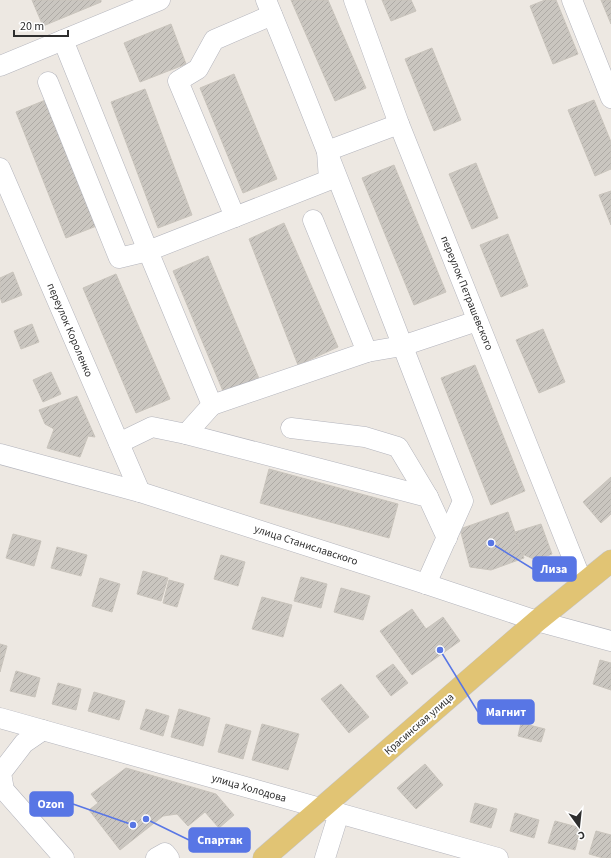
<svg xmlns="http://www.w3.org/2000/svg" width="611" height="858" font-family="'Source Sans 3',sans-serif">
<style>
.building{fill:url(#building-hatch);stroke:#c9c4bc}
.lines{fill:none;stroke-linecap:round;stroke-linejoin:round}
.minor-casing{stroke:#b3b4bc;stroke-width:21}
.major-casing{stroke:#c4c4c4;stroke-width:23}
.minor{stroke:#fff;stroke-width:20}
.major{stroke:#e1c474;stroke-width:22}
.labels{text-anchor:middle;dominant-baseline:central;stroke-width:4;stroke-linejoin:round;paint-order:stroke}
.street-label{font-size:11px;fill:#2e2e2e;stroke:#fff}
.leader{fill:none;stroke:#5876e5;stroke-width:1.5}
.callout-dot{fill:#5876e5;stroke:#fff;stroke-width:1.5}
.callout{fill:#5876e5;stroke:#5876e5;stroke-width:1.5}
.callout-label{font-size:12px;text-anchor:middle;font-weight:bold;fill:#fff}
</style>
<defs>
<pattern id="building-hatch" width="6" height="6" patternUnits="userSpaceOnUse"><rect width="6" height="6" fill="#cac6c0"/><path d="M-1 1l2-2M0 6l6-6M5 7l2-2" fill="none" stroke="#aeaaa5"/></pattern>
</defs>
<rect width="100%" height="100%" fill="#ede8e2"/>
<g class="building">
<polygon points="32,0 101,0 101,2 43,26"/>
<polygon points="291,0 328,0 366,88 335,101"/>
<polygon points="382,0 411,0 416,11 391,21"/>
<polygon points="545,0 556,0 578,54 553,64 530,6"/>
<polygon points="601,0 611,0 611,24"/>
<polygon points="171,24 186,64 140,82 124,43"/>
<polygon points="432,48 461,120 434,131 405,59"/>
<polygon points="234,74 277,179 243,193 200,88"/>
<polygon points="145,89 192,215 158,228 111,102"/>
<polygon points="48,99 99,225 66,238 16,112"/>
<polygon points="594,100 611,142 611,169 595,176 568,110"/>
<polygon points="476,163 498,218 472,229 449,174"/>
<polygon points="394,165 446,292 414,305 362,178"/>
<polygon points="611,191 611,225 599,195"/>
<polygon points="284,223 338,347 298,365 249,239"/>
<polygon points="508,234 528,286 501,297 480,245"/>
<polygon points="208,256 260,381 225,396 173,271"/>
<polygon points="13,272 22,295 2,303 0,297 0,278"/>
<polygon points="116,274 170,399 136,413 83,288"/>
<polygon points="32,324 39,342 21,349 14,331"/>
<polygon points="543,329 565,382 539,393 516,340"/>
<polygon points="475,365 525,491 491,505 441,378"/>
<polygon points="51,372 61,394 43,402 33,380"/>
<polygon points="77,396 95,437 88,436 80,457 47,448 54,429 45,424 39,410"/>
<polygon points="269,469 398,504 389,538 260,503"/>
<polygon points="611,477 611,514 601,523 583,502"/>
<polygon points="508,512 524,558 491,570 470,567 460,529"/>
<polygon points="541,524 552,554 536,560 522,554 515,532"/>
<polygon points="13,534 41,541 34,566 6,558"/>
<polygon points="57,547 87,555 81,576 51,568"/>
<polygon points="221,555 245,562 238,586 214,579"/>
<polygon points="143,571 168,578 161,601 137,594"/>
<polygon points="301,577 327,584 321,608 294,601"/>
<polygon points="100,578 120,584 112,612 92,606"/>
<polygon points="169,580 184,584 177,607 163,603"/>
<polygon points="341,588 370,596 363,620 334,612"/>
<polygon points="262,597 292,605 283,637 252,629"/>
<polygon points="412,609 426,629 443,617 460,641 412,675 380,631"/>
<polygon points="0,644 7,646 0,672"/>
<polygon points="600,660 611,663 611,690 593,684"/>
<polygon points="393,664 408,683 391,696 376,676"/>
<polygon points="16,671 40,678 35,697 10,691"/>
<polygon points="58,683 81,689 76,710 52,704"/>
<polygon points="341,684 369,717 349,733 321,699"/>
<polygon points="94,692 125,701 119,720 88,711"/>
<polygon points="146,709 169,716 163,736 140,729"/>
<polygon points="179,709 210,718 203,746 171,737"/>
<polygon points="521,723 545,729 541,742 518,736"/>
<polygon points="226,724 251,731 243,759 218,752"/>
<polygon points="262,724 299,734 288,770 252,760"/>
<polygon points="425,764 443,785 416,809 397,788"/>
<polygon points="126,768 216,794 234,815 219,828 205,812 188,826 177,814 163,816 120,850 89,810 98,803 91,794"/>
<polygon points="475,803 497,809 491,828 470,822"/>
<polygon points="515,813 539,820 534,838 510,831"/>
<polygon points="555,821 581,828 575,850 548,843"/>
<polygon points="596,831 611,835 611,858 603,858 589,854"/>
</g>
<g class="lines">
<g class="minor-casing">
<g id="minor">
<path d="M266,0C335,166 397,334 463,501L426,584"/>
<polyline points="354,0 399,124 583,584"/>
<polyline points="572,0 611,98"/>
<polyline points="63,40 148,251 329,180 327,151 399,124"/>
<polyline points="0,66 160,0"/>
<polyline points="48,82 119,258 148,251 212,405 186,434 152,427 119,443"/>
<polyline points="0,168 140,492"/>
<polyline points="235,217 178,81 198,69 214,40 272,15"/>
<polyline points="313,220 367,352"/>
<polyline points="212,405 367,352 402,346 477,321"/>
<polyline points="291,428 365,437 398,447 428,497"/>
<polyline points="186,434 428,497 447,538"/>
<polyline points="0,454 140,492 426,584 537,621 611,641"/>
<polyline points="0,718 498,858"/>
<polyline points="43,730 24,743 1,773 4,790 64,858"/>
<polyline points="156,858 165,853 169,858"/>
<polyline points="325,858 339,813"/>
</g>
</g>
<g class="major-casing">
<polyline id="major" points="264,858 537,621 611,561"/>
</g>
<use href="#minor" class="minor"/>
<use href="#major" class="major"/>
</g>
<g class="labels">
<g class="street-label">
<text transform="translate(467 293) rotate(68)">переулок Петрашевского</text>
<text transform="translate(70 330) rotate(67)">переулок Короленко</text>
<text transform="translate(306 545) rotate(18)">улица Станиславского</text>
<text transform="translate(419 724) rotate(-41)">Красинская улица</text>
<text transform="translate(249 788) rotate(16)">улица Холодова</text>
</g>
</g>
<path class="leader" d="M491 543L533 569M440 650L478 712M133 825L73 804M146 819L189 840"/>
<g class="callout-dot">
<circle cx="491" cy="543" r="4"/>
<circle cx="440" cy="650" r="4"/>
<circle cx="133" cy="825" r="4"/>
<circle cx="146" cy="819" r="4"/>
</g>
<g class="callout">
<rect x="533" y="557" width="43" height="24" rx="4"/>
<rect x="478" y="700" width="56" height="24" rx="4"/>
<rect x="30" y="792" width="43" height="24" rx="4"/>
<rect x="189" y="828" width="61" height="24" rx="4"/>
</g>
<g class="callout-label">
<text x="554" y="573">Лиза</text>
<text x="506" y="716">Магнит</text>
<text x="51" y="808">Ozon</text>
<text x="220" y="844">Спартак</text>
</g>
<g transform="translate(579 826) rotate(165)" stroke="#ffffff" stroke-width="3" paint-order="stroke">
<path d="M0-3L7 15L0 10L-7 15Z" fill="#2e2e2e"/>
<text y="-6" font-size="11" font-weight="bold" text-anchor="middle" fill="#2e2e2e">С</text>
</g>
<path d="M14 30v6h54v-6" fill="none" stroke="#2e2e2e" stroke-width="2"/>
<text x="20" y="30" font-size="12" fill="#2e2e2e" stroke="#ffffff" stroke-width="3" paint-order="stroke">20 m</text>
</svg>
